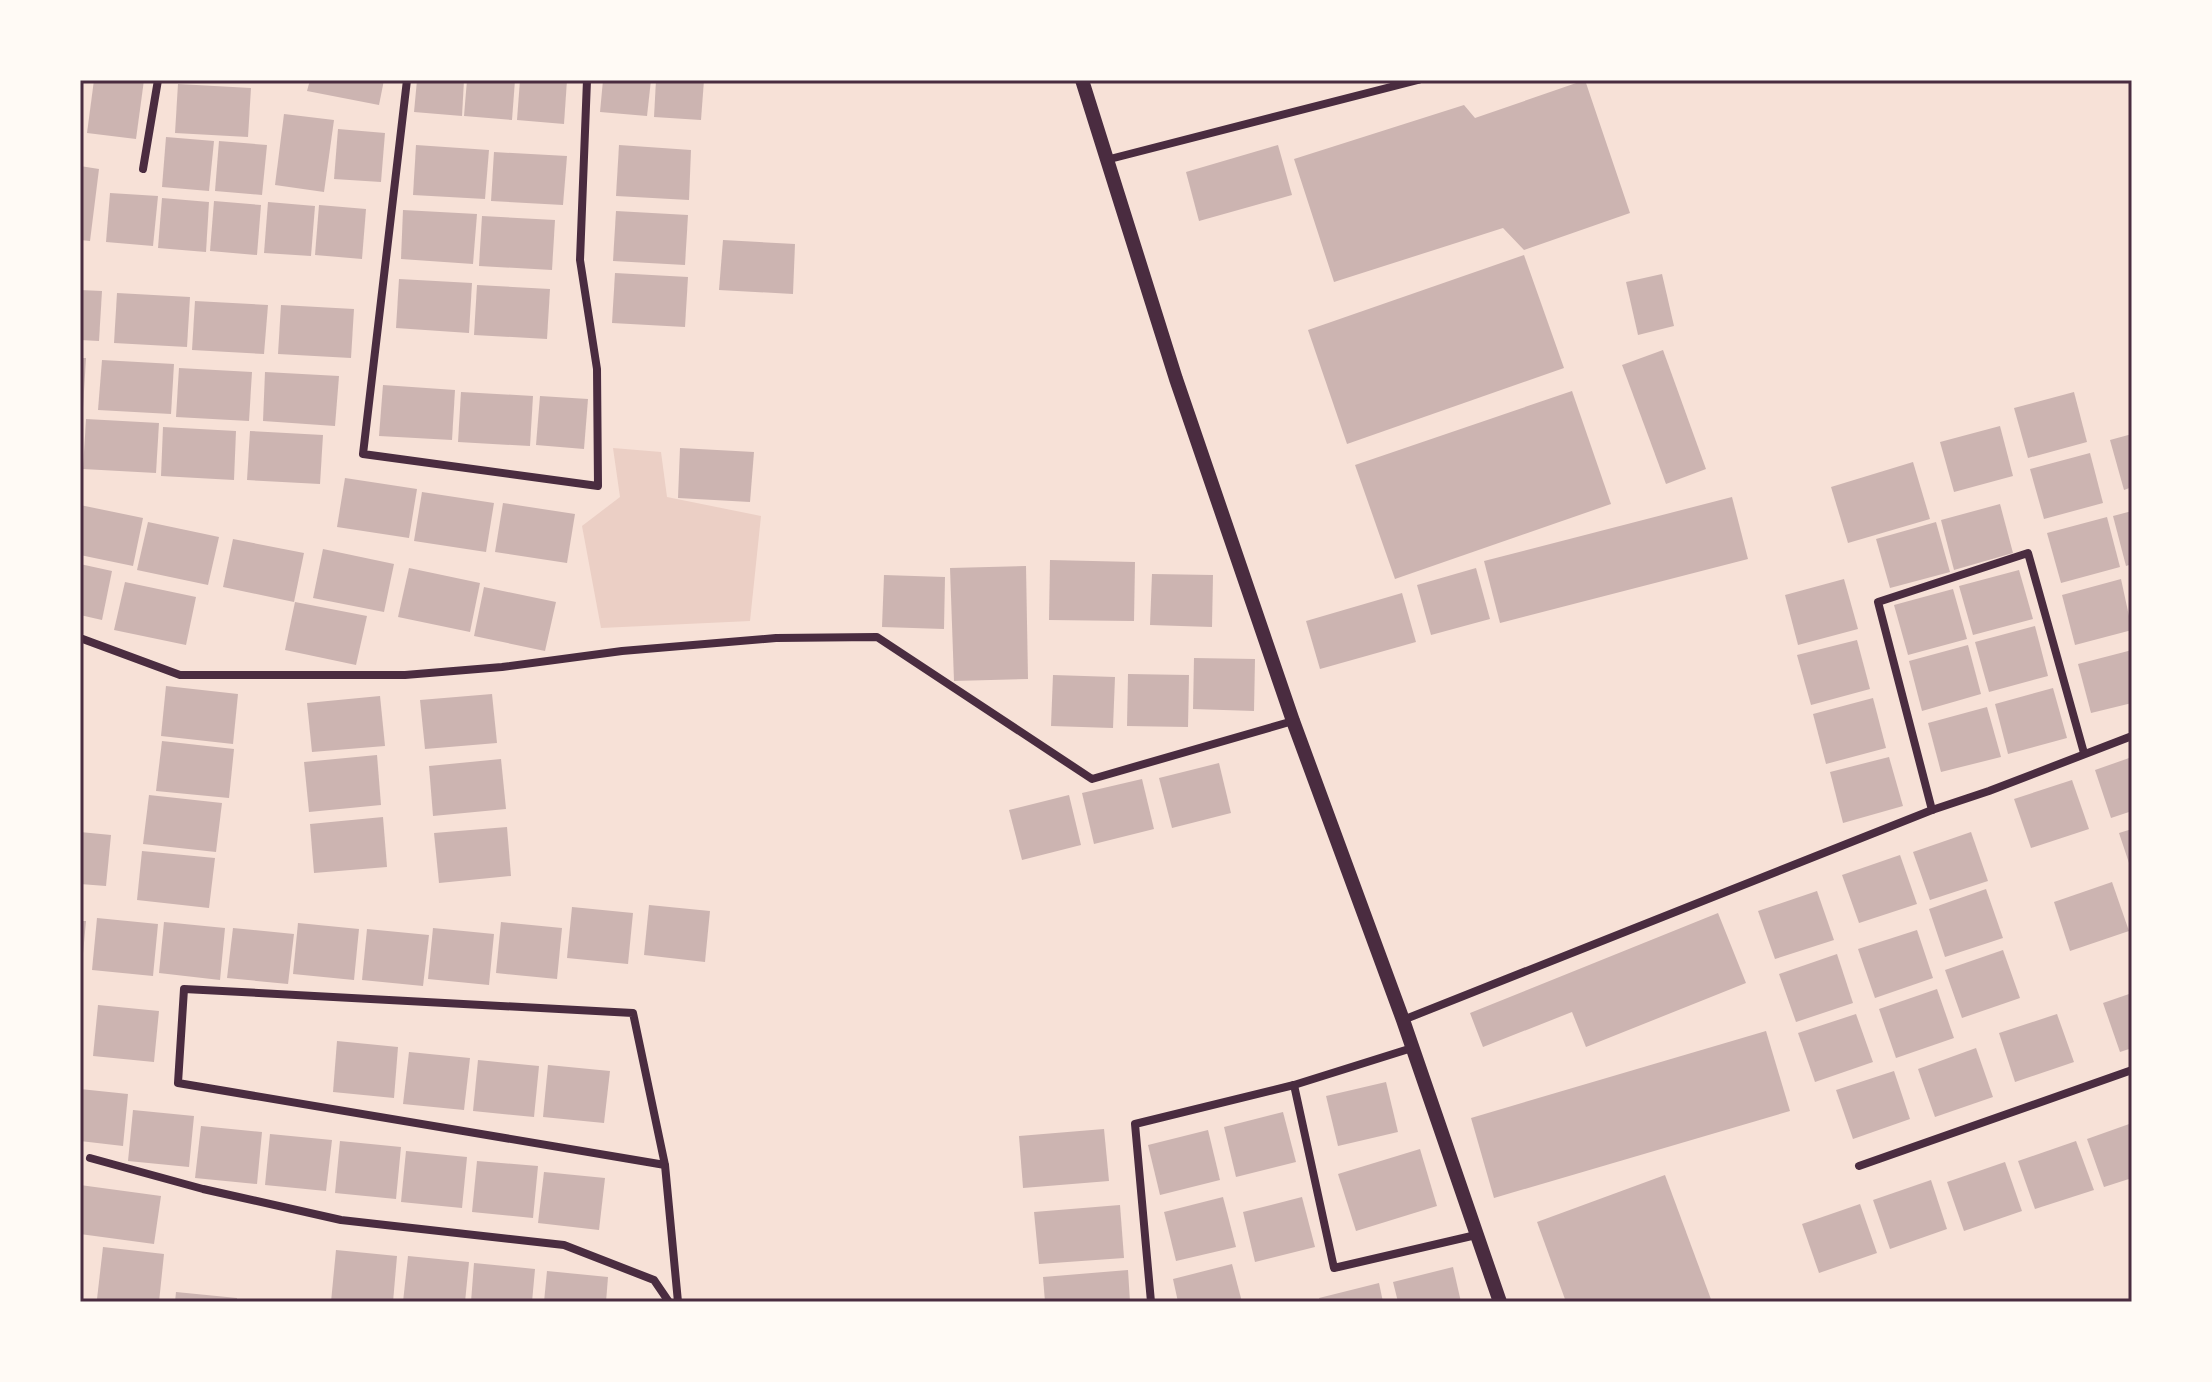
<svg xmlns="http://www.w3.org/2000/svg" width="2212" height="1382" font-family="'Alegreya Sans',sans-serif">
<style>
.green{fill:#ebcfc5}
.building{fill:#ccb4b1}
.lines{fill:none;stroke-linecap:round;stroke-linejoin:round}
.minor{stroke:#4a2c40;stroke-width:8}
.tertiary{stroke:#4a2c40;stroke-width:14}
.neatline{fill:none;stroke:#4a2c40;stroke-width:3}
</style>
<rect width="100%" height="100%" fill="#f7e1d7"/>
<polygon class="green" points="613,448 661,452 667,497 761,516 750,621 601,628 582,526 620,497"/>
<g class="building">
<polygon points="94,80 144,80 136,139 87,133"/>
<polygon points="310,80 384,80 379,105 307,91"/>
<polygon points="417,80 464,80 462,116 414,112"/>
<polygon points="467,80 515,80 512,120 464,116"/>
<polygon points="520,80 567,80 564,124 517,120"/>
<polygon points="603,80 651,80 647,116 600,112"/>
<polygon points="656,80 704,80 701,120 654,117"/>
<polygon points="1585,80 1630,213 1524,250 1503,228 1334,282 1294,159 1464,105 1475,118"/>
<polygon points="178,84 251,88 248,137 175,133"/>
<polygon points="284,114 334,120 324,192 275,185"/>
<polygon points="338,129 385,133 381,182 334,179"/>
<polygon points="166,137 214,141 209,191 162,187"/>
<polygon points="219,141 267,145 262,195 215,191"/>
<polygon points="416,145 489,150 485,199 413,195"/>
<polygon points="619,145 691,150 689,200 616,196"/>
<polygon points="1278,145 1292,195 1199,221 1186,172"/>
<polygon points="494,152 567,156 563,205 491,201"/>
<polygon points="80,166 99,169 90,241 80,240"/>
<polygon points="110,193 158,196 153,246 106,242"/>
<polygon points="162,198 209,202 206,252 158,248"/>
<polygon points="214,201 261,205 257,255 210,251"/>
<polygon points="268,202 315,206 311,256 264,253"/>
<polygon points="319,205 366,209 362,259 315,255"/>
<polygon points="403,210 477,214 473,264 401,259"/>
<polygon points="616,211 688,215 685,265 613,261"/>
<polygon points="482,216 555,220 552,270 479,266"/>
<polygon points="723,240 795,244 793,294 719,290"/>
<polygon points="1524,255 1564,368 1347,444 1308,330"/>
<polygon points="615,273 688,277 685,327 612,323"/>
<polygon points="1662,274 1674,326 1638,335 1626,282"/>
<polygon points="399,279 472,283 469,333 396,328"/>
<polygon points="477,285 550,289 547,339 474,335"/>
<polygon points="80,290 102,291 99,341 80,340"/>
<polygon points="117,293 190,297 187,347 114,343"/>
<polygon points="195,301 268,305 264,354 192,350"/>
<polygon points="281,305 354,309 351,358 278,354"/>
<polygon points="1663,350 1706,469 1666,484 1622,365"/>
<polygon points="80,358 86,358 83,408 80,408"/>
<polygon points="102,360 174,364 171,414 98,410"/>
<polygon points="179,368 252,372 249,421 176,417"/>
<polygon points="265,372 339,376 335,426 263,421"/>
<polygon points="383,385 455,390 452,440 379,436"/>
<polygon points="1572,391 1611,504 1395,579 1355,465"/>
<polygon points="461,392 533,396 530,446 458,442"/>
<polygon points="2074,392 2087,442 2028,458 2014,408"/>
<polygon points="540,396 588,399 584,449 536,445"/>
<polygon points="86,419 159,423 156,473 83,469"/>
<polygon points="2000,426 2013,476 1954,492 1940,442"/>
<polygon points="163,427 236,431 234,480 161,476"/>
<polygon points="250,431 323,435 320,484 247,480"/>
<polygon points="2132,434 2132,487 2124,490 2110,440"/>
<polygon points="680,448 754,452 750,502 678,498"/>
<polygon points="2090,453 2103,503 2044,519 2030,469"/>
<polygon points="1913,462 1930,519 1848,543 1831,487"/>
<polygon points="345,478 417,489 409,538 337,527"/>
<polygon points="422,492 494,503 486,552 414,541"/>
<polygon points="1732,497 1748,559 1500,623 1484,561"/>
<polygon points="503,503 575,514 567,563 495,552"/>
<polygon points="2000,504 2013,553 1954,570 1941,520"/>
<polygon points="80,505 143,518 133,566 80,555"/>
<polygon points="2132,511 2132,564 2126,566 2113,516"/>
<polygon points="2107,517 2120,567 2061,583 2047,533"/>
<polygon points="148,522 219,537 208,585 137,570"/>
<polygon points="1936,522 1950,572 1890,588 1876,539"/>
<polygon points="233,539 304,553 294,602 223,587"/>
<polygon points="323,549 394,564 384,612 313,598"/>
<polygon points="1050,560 1135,562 1134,621 1049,620"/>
<polygon points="80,564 112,571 102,620 80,615"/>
<polygon points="1026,566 1028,679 954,681 950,568"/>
<polygon points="409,568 480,583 470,632 398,617"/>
<polygon points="1476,568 1490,619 1431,635 1417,585"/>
<polygon points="2019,570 2033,619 1973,635 1959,586"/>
<polygon points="1152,574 1213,575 1212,627 1150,625"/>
<polygon points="884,575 945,577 944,629 882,627"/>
<polygon points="1844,579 1858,629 1798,645 1785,595"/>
<polygon points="2121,579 2132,630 2075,645 2062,595"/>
<polygon points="125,582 196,597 186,645 114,630"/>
<polygon points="484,587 556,602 545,651 474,636"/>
<polygon points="1953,589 1967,639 1908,655 1894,605"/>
<polygon points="1402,593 1416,642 1320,669 1306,621"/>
<polygon points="295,602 367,616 356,665 285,650"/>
<polygon points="2035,626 2048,676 1989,692 1975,642"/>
<polygon points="1857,640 1870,689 1811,705 1797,655"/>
<polygon points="1968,645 1981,694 1922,711 1909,661"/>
<polygon points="2132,650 2132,703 2091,713 2078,664"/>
<polygon points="1194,658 1255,659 1254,711 1193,709"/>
<polygon points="1128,674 1189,675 1188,727 1127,726"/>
<polygon points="1053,675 1115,677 1113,728 1051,726"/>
<polygon points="166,686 238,694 233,744 161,736"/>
<polygon points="2053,688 2067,738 2008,754 1995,704"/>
<polygon points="492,694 497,743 425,749 420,700"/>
<polygon points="380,696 385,746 312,752 307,703"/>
<polygon points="1873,698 1886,748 1826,764 1813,714"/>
<polygon points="1987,707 2001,757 1941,772 1928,723"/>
<polygon points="162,741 234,749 229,798 156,791"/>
<polygon points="377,755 381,805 309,812 304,762"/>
<polygon points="1889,757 1903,806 1843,823 1830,772"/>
<polygon points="2132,757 2132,811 2111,818 2095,770"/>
<polygon points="501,759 506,809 433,816 429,766"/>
<polygon points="1219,763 1231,813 1172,828 1159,778"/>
<polygon points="1142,779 1154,829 1094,844 1082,793"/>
<polygon points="2072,780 2089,829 2031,848 2014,799"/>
<polygon points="149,795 222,803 216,852 143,844"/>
<polygon points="1069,795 1081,845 1022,860 1009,810"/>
<polygon points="383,817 387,867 314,873 310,824"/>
<polygon points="507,827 511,876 439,883 434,833"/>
<polygon points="2132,829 2132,869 2131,869 2119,833"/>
<polygon points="80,832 111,835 106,886 80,884"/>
<polygon points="1971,832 1988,881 1930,900 1913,852"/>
<polygon points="142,851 215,858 209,908 137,900"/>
<polygon points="1900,855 1917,904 1859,923 1842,875"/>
<polygon points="2112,882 2129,931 2070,951 2054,902"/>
<polygon points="1986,889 2003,938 1945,957 1929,909"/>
<polygon points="1817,891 1834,940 1775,959 1758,911"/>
<polygon points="649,905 710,911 705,962 644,955"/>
<polygon points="572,907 633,913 628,964 567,958"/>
<polygon points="1718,913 1746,983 1586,1047 1572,1012 1483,1047 1470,1013"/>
<polygon points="97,918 158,924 153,976 92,970"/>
<polygon points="80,921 86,921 82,965 80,965"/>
<polygon points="164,922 225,928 220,980 159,973"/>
<polygon points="501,922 562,928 557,979 496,973"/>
<polygon points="298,923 359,929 354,980 293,974"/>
<polygon points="233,928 294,934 288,984 227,978"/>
<polygon points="433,928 494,934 489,985 428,979"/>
<polygon points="367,929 429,935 423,986 362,980"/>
<polygon points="1917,930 1933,978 1875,998 1858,949"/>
<polygon points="2003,950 2020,998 1962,1018 1945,970"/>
<polygon points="1837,954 1853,1003 1796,1022 1779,974"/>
<polygon points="1937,989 1954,1038 1896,1058 1879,1009"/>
<polygon points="2132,993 2132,1048 2120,1052 2103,1003"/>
<polygon points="98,1005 159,1011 154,1062 93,1056"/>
<polygon points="1856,1014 1873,1062 1815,1082 1798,1033"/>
<polygon points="2057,1014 2074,1062 2015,1082 1999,1033"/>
<polygon points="1766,1031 1790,1111 1494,1198 1471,1118"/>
<polygon points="337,1041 398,1047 394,1098 333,1092"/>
<polygon points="1976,1048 1993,1097 1935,1117 1918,1069"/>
<polygon points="409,1052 470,1058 464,1110 403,1104"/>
<polygon points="478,1060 539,1066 534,1117 473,1111"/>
<polygon points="548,1065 610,1071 604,1123 543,1117"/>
<polygon points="1894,1071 1910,1119 1853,1139 1836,1090"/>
<polygon points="1386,1082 1398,1132 1338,1146 1326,1096"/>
<polygon points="80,1089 128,1094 123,1146 80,1141"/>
<polygon points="133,1110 194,1116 189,1167 128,1161"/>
<polygon points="1283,1112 1296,1162 1236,1177 1224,1127"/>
<polygon points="2132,1123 2132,1178 2104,1187 2087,1139"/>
<polygon points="201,1126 262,1132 257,1184 195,1178"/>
<polygon points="1104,1129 1109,1181 1023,1188 1019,1136"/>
<polygon points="1208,1130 1220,1180 1160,1195 1148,1145"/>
<polygon points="270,1134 332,1140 326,1191 265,1185"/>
<polygon points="340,1141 401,1147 396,1199 335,1193"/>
<polygon points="2076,1141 2094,1190 2035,1209 2018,1161"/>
<polygon points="1420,1149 1437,1206 1356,1231 1338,1174"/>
<polygon points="406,1151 467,1157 462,1208 401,1202"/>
<polygon points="477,1161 538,1166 533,1218 472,1212"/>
<polygon points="2005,1162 2022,1211 1964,1231 1947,1182"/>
<polygon points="544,1172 605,1178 599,1230 538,1223"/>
<polygon points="1665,1175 1712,1302 1566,1302 1537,1222"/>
<polygon points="1931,1180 1947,1229 1890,1249 1873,1200"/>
<polygon points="80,1185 161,1196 154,1244 80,1234"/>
<polygon points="1223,1197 1236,1247 1176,1261 1164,1212"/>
<polygon points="1302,1197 1315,1247 1255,1262 1243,1212"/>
<polygon points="1860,1204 1877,1253 1819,1273 1802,1224"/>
<polygon points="1120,1205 1124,1258 1039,1264 1034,1212"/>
<polygon points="103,1247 164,1254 159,1302 97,1299"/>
<polygon points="336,1250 397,1256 393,1302 331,1302"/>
<polygon points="408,1256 469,1262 465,1302 403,1302"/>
<polygon points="474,1263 535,1269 532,1302 471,1302"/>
<polygon points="1232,1264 1242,1302 1178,1302 1173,1279"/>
<polygon points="1453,1267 1461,1302 1398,1302 1393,1282"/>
<polygon points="1128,1270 1130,1302 1045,1302 1043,1277"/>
<polygon points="547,1271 608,1277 606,1302 544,1302"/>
<polygon points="1379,1283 1383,1302 1320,1302 1319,1298"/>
<polygon points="176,1292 237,1298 237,1302 175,1302"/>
</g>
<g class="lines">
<g class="minor">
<polyline points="407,80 363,454 598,486 597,369 580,260 587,80"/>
<polyline points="1106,160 1418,80"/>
<polyline points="143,169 158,80"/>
<polyline points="80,638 180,675 405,675 502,667 622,651 776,638 877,637 1092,779 1293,721"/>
<polyline points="1932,810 1878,602 2028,553 2084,753"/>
<polyline points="1403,1020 1932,810 1989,791 2132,736"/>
<polyline points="1294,1085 1334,1268 1476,1235"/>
<polyline points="90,1158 203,1189 341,1220 564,1245 654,1280 669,1302"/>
<polyline points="665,1165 178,1083 184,989 633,1013 665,1165 678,1302"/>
<polyline points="1859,1166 2132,1070"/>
<polyline points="1151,1302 1135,1124 1294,1085 1412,1048"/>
</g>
<polyline class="tertiary" points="1082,80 1176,379 1293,721 1403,1020 1500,1302"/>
</g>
<rect width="2212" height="1382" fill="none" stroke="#fffaf5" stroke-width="164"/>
<rect x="82" y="82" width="2048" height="1218" class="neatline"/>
</svg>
